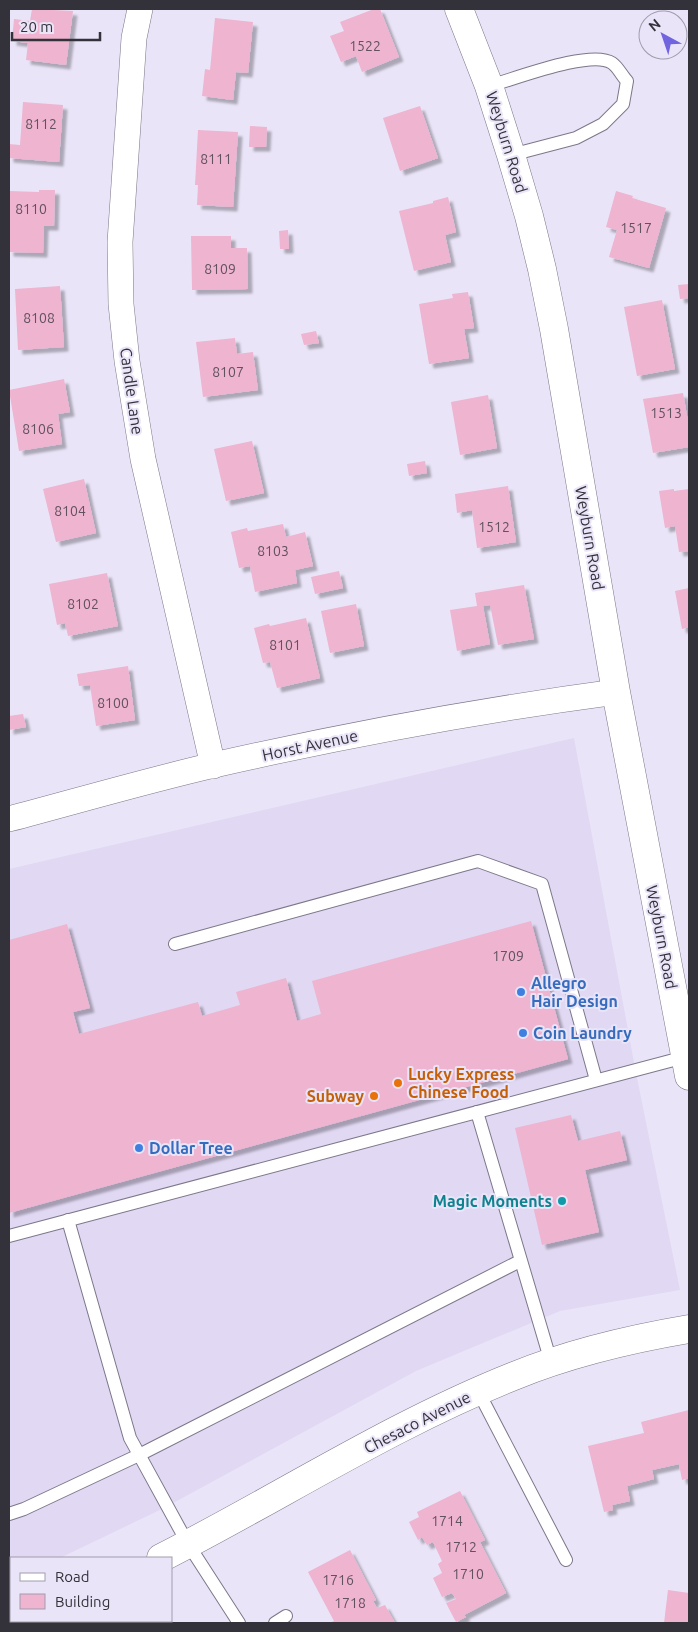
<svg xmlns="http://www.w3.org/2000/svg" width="698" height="1632" font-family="Ubuntu,sans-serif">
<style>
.built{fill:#e1d8f3}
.building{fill:#eeb4d0;filter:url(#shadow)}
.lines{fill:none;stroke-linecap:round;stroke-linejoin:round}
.service-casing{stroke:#7d7789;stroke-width:14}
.minor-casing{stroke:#7d7789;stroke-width:26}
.tertiary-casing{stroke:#7d7789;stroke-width:29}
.service{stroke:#fff;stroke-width:12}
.minor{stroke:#fff;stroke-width:25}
.tertiary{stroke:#fff;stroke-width:28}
.shop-dot{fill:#3f7fe0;stroke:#eae4f8;stroke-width:2}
.food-dot{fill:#e8710a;stroke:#eae4f8;stroke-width:2}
.culture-dot{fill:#0f9aa8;stroke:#eae4f8;stroke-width:2}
.labels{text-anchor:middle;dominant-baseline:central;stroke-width:4;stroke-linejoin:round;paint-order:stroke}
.number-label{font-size:14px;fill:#62525f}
.street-label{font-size:16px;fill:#333139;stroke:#eae4f8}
.shop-label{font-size:16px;font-weight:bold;fill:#366cbe;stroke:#eae4f8;text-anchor:start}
.food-label{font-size:16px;font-weight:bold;fill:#c56008;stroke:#eae4f8;text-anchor:start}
.culture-label{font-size:16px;font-weight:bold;fill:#0d838f;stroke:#eae4f8;text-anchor:end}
</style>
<defs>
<filter id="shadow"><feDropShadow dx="4.5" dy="4.5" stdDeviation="1" flood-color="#0004"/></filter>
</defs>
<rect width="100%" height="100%" fill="#eae4f8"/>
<polygon class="built" points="574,738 635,1068 680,1290 560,1311 416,1371 164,1508 60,1558 11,1558 11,1581 9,1583 9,869"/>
<g class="building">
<polygon points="32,9 73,11 66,65 26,60 28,43 12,41 14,19 30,21"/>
<polygon points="374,9 380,9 399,57 362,72 356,56 341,62 330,36 344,31 340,22"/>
<polygon points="215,18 253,22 248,73 236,72 233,100 202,96 205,69 210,70"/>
<polygon points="23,102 63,105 59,162 9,158 9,144 20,145"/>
<polygon points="420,106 438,158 400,171 383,118"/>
<polygon points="250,126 267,127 266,147 249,147"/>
<polygon points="198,130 238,132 233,207 197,205 198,185 195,185"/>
<polygon points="39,190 55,190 54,226 44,226 43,253 9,252 9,191 39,192"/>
<polygon points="616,191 633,196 632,198 666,208 649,268 609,257 617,230 606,227"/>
<polygon points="448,197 456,232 445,235 451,262 414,271 399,211 433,203 433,201"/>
<polygon points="288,230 289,249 280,249 279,231"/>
<polygon points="191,236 231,236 231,248 247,248 248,289 192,290"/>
<polygon points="689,284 689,298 680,299 678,285"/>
<polygon points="60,286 64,347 18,350 15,289"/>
<polygon points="468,292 474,328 464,329 469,358 429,364 419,304 453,298 452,294"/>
<polygon points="662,300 675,369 637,376 624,307"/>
<polygon points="316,331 319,343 304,345 301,334"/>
<polygon points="235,338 237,354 253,352 258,390 203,397 196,342"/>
<polygon points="64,379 70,412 58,414 62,444 19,451 9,390"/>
<polygon points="683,393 689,427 689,447 653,453 643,399"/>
<polygon points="488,395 497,448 460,455 451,402"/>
<polygon points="252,441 264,493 226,501 214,449"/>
<polygon points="425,461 427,473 409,476 407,464"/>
<polygon points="84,479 96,533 56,542 43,489"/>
<polygon points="508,486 516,542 477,548 472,510 457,513 455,494"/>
<polygon points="674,489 674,491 689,489 689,551 679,552 675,526 665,528 659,491"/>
<polygon points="283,524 286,537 305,532 313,566 295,570 297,583 255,592 250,566 239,568 231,532 247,528 248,531"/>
<polygon points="339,571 343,588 315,594 311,577"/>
<polygon points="107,573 118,626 68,636 65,623 57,625 49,584"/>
<polygon points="524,585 534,639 498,645 490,605 483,606 490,644 457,651 450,610 477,606 475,593"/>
<polygon points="689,588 689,627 682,629 675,591"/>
<polygon points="356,604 364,646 330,653 321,611"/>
<polygon points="306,618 320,678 277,688 270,662 263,663 254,628 269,624 270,626"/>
<polygon points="128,666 135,720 96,726 90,685 79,686 77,674"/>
<polygon points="23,714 26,727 9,730 9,716"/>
<polygon points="531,921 568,1059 9,1213 9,940 67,924 90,1008 73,1012 79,1034 198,1002 202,1016 240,1005 236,992 286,978 297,1021 321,1014 312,981"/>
<polygon points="571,1115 578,1141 620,1131 627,1160 585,1170 599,1232 542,1245 515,1128"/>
<polygon points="689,1410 689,1478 682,1480 679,1464 652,1470 654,1479 627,1486 630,1501 612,1505 613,1510 604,1512 588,1446 644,1433 641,1422"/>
<polygon points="460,1491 485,1540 480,1542 506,1593 464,1615 466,1617 456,1622 446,1603 456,1599 452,1593 442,1597 433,1578 442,1573 438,1564 442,1561 433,1542 427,1545 422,1537 418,1540 409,1522 419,1517 417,1512"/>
<polygon points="350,1550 376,1600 373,1601 377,1608 385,1605 395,1623 330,1623 334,1621 308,1572"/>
<polygon points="668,1590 689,1593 689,1623 664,1623"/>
</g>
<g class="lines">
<g class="service-casing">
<g id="service">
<path d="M489,86C515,79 591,49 612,63C618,67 622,76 627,81L623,104L603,124L576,138L511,155"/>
<polyline points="175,944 478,861 542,884 596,1080"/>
<polyline points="477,1112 551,1362"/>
<polyline points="68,1220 130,1438 188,1544 239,1623"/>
<polyline points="9,1236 685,1057"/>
<polyline points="478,1391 566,1560"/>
<polyline points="9,1514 24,1509 139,1455 520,1261"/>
<polyline points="275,1623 286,1616"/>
</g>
</g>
<g class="minor-casing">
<g id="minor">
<polyline points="140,9 134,38 120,242 121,304 127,361 143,459 213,766"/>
<path d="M9,819C77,801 145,781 214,765C346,735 481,710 616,692"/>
</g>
</g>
<g class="tertiary-casing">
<g id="tertiary">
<polyline points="459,9 489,86 511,155 529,216 542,269 554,329 616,692 689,1076"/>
<path d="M161,1558C279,1498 391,1425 514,1376C570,1353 630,1339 689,1329"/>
<polyline points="23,1623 29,1621"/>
</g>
</g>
<use href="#service" class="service"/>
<use href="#minor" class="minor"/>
<use href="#tertiary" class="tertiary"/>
</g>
<g class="shop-dot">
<circle cx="521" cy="992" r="5"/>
<circle cx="523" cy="1033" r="5"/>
<circle cx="139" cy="1148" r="5"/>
</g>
<g class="food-dot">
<circle cx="398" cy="1083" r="5"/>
<circle cx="374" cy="1096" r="5"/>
</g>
<circle class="culture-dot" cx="562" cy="1201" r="5"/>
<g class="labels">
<g class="number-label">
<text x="365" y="46">1522</text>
<text x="41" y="124">8112</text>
<text x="216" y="159">8111</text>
<text x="31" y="209">8110</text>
<text x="636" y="228">1517</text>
<text x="220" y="269">8109</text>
<text x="39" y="318">8108</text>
<text x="228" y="372">8107</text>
<text x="666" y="413">1513</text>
<text x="38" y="429">8106</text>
<text x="70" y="511">8104</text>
<text x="494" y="527">1512</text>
<text x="273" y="551">8103</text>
<text x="83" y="604">8102</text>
<text x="285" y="645">8101</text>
<text x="113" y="703">8100</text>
<text x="508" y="956">1709</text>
<text x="447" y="1521">1714</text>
<text x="461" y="1547">1712</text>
<text x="468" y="1574">1710</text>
<text x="338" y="1580">1716</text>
<text x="350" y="1603">1718</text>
</g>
<g class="street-label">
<text transform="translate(507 142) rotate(73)">Weyburn Road</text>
<text transform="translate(132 391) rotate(82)">Candle Lane</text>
<text transform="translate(590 538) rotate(80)">Weyburn Road</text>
<text transform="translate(310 745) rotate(-12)">Horst Avenue</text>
<text transform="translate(662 937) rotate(79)">Weyburn Road</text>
<text transform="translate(417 1422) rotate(-27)">Chesaco Avenue</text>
</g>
<g class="shop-label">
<text x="531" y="983">Allegro<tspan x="531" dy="18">Hair Design</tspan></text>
<text x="533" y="1033">Coin Laundry</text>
<text x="149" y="1148">Dollar Tree</text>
</g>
<g class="food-label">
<text x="408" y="1074">Lucky Express<tspan x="408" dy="18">Chinese Food</tspan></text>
<text x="364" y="1096" text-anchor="end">Subway</text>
</g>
<g class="culture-label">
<text x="552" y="1201">Magic Moments</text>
</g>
</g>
<rect width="698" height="1632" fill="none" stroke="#333139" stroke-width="20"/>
<rect x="10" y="1557" width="162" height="65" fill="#eae4f8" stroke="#a19cac"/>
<rect x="20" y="1573" width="25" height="8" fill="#ffffff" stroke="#a19cac"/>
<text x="55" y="1582" font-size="15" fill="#333139">Road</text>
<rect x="20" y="1594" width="25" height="15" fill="#eeb4d0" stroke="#a19cac"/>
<text x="55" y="1607" font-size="15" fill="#333139">Building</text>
<g transform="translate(663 35) rotate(320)"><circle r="24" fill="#eae4f8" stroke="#a19cac"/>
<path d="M0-4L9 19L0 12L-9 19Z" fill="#7064df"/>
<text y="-8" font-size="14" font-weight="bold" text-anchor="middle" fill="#333139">N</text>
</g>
<path d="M12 32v8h88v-8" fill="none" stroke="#333139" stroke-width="2.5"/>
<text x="20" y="32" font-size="15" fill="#333139" stroke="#eae4f8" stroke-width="4" paint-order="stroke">20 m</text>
</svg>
